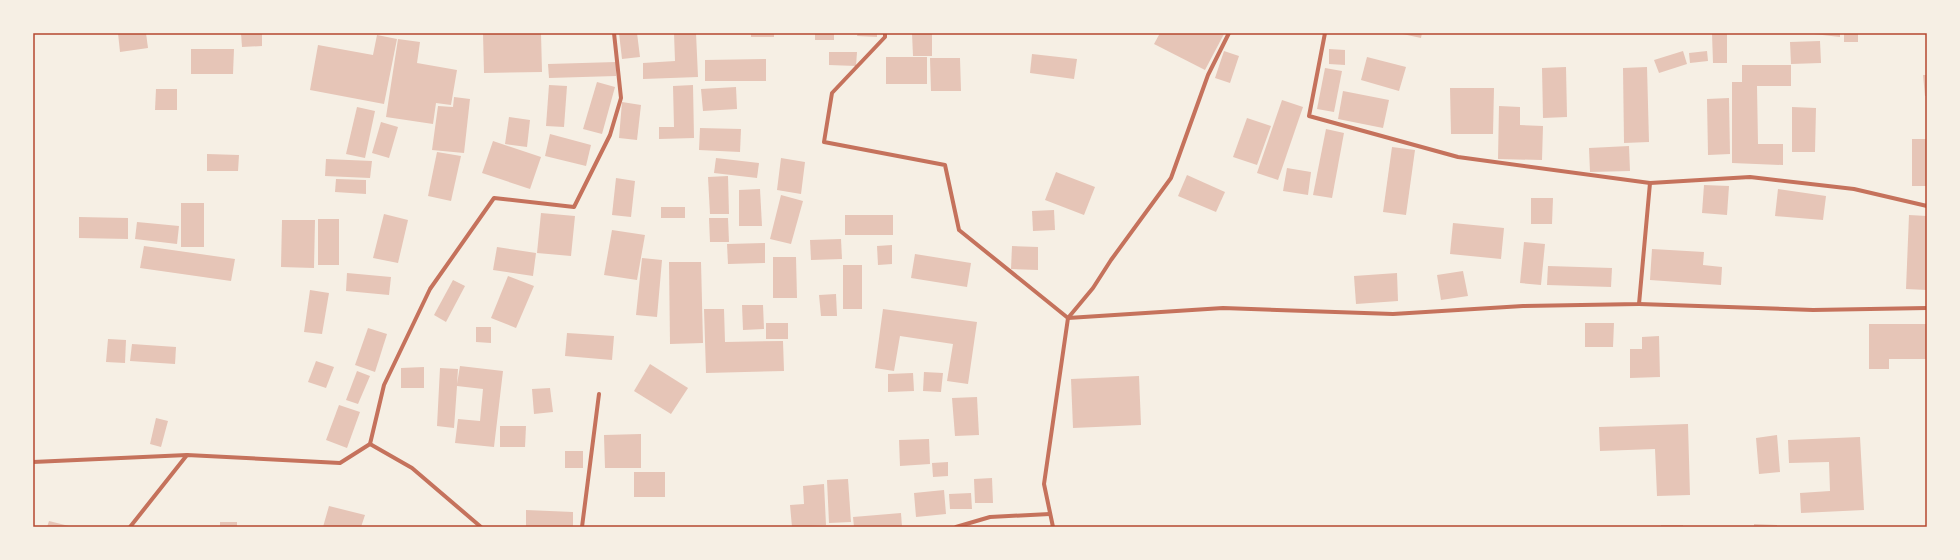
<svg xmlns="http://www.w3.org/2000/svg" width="1960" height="560" font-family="Mulish,sans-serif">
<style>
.building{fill:#e6c5b7}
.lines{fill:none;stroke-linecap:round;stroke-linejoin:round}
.minor{stroke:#c5725c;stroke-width:4}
.neatline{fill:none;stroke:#b5482f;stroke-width:1.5}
</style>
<rect width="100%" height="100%" fill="#f6efe4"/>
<g class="building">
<polygon points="118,33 146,33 148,48 120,52"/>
<polygon points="241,33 262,33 262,46 242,47"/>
<polygon points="483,33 541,33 542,72 484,73"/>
<polygon points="619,33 637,33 640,57 622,59"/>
<polygon points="674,33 696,33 698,77 643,79 643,63 675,61"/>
<rect x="751" y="33" width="23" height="4"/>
<rect x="815" y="33" width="19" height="7"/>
<polygon points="858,33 877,33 877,37 857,36"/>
<polygon points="912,33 932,33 932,56 913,56"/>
<polygon points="1160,33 1222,33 1224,34 1205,70 1154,44"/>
<polygon points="1398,33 1422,33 1421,38"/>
<polygon points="1712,33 1727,33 1727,63 1713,63"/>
<polygon points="1805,33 1840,33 1840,37"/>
<rect x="1844" y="33" width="14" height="9"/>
<polygon points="377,35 397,39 384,104 310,90 318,45 373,55"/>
<polygon points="398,39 420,42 417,63 457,70 451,105 436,103 433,124 386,117"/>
<polygon points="1820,41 1821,63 1791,64 1790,42"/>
<polygon points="191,49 234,49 233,74 191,74"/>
<polygon points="1329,49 1345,50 1345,65 1329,64"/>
<polygon points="1224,51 1239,56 1230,83 1215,78"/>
<polygon points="1683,51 1687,64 1659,73 1654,60"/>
<polygon points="1707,51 1708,61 1690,63 1689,53"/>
<polygon points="829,52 857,52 856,66 829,65"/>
<polygon points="1032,54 1077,59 1074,79 1030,73"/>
<rect x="886" y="57" width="41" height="27"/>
<polygon points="1367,57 1406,67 1399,91 1361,80"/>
<polygon points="930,58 960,58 961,91 931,91"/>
<polygon points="766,59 766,81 705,81 705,60"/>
<polygon points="616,62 616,76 549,78 548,64"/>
<polygon points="1742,65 1791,65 1791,86 1757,86 1758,144 1783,144 1783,165 1732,163 1732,82 1742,82"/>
<polygon points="1566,67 1567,117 1543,118 1542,68"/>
<polygon points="1647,67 1649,142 1624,143 1623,68"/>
<polygon points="1325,68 1342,71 1334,112 1317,109"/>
<polygon points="1923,75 1927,75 1927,96 1925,96"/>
<polygon points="597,82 615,87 602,134 583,129"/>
<polygon points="549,85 567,86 564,127 546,126"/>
<polygon points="693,85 694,138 659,139 659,127 674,127 673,86"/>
<polygon points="736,87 737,109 703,111 701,89"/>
<polygon points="1450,88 1494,88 1493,134 1451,134"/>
<polygon points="156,89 177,89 177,110 155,110"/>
<polygon points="1343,91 1389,100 1383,128 1338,119"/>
<polygon points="454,97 470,99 464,153 432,150 438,106 453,107"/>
<polygon points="1729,98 1730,154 1708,155 1707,99"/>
<polygon points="1282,100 1303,107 1278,180 1257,173"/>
<polygon points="622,102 641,105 637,140 619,138"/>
<polygon points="1499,106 1520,107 1520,125 1543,126 1542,160 1498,159"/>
<polygon points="357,107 375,111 365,158 346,154"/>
<polygon points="1792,107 1816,108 1815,152 1792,152"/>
<polygon points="509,117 530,120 527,147 505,144"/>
<polygon points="1247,118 1271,126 1257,165 1233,157"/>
<polygon points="381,122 398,127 389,158 372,153"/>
<polygon points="700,128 741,129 740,152 699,150"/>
<polygon points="1326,129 1344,133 1332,198 1313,195"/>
<polygon points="550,134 591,145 586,166 545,156"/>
<rect x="1912" y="139" width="15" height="47"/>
<polygon points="493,141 541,157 530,189 482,173"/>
<polygon points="1629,146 1630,171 1590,172 1589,148"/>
<polygon points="1392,147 1415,150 1406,215 1383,212"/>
<polygon points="437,152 461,156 451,201 428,196"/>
<polygon points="207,154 239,155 238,171 207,171"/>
<polygon points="716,158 759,163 757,178 714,173"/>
<polygon points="781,158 805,162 801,194 777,190"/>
<polygon points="326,159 372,161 370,178 325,176"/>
<polygon points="1287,168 1311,172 1308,195 1283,191"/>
<polygon points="1056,172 1095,187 1084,215 1045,200"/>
<polygon points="1187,175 1225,192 1216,212 1178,196"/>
<polygon points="728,176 729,214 710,214 708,177"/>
<polygon points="616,178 635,181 631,217 612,215"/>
<polygon points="336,179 366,180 366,194 335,192"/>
<polygon points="1704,185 1729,186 1727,215 1702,213"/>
<polygon points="760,189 762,226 739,226 739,190"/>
<polygon points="1778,189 1826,196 1823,220 1775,216"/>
<polygon points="781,195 803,201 791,244 770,239"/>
<polygon points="1531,198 1553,198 1552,224 1531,224"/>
<rect x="181" y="203" width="23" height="44"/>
<rect x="661" y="207" width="24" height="11"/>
<polygon points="1054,210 1055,230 1033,231 1032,211"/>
<polygon points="541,213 575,216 571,256 537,253"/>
<polygon points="384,214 408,220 398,263 373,258"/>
<rect x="845" y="215" width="48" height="20"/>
<polygon points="1909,215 1927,216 1927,290 1906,289"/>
<polygon points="79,217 128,218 128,239 79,238"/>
<polygon points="709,218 728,218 729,242 710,242"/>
<rect x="318" y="219" width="21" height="46"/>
<polygon points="282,220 315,220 314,268 281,267"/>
<polygon points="137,222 179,226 177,244 135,239"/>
<polygon points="1453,223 1504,228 1501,259 1450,254"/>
<polygon points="612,230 645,235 637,280 604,275"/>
<polygon points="841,239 842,259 811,260 810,240"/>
<polygon points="1524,242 1545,244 1541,285 1520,283"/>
<polygon points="765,243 765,263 728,264 727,244"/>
<polygon points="892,245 892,264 878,265 877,246"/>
<polygon points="144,246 235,259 231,281 140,268"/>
<polygon points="1012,246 1038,247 1038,270 1011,269"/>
<polygon points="497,247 536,253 533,276 493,270"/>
<polygon points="1652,249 1704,252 1703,265 1722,267 1721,285 1650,280"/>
<polygon points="915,254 971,263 967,287 911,278"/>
<polygon points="773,257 796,257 797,298 773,298"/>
<polygon points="642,258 662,260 657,317 636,315"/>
<polygon points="669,262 701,262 703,343 670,344"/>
<rect x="843" y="265" width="19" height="44"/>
<polygon points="1548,266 1612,268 1611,287 1547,285"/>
<polygon points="1463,271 1468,296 1441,300 1437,275"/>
<polygon points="347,273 391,277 389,295 346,291"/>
<polygon points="1397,273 1398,301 1356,304 1354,276"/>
<polygon points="508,276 534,286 516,328 491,318"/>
<polygon points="453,280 465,286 446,322 434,315"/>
<polygon points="310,290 329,293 322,334 304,332"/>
<polygon points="836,294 837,316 821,316 819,295"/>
<polygon points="742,305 763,305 764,329 743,330"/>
<polygon points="704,309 724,309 725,342 783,341 784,371 706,373"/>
<polygon points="883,309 977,322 968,384 947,381 953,344 900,336 894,371 875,368"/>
<rect x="766" y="323" width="22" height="16"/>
<polygon points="1585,323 1614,323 1613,347 1585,347"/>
<polygon points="1869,324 1927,324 1927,359 1889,359 1889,369 1869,369"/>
<polygon points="476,327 491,327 491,343 476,342"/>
<polygon points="368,328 387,334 375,372 355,365"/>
<polygon points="567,333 614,336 612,360 565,356"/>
<polygon points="1659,336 1660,377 1630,378 1630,349 1642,349 1642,337"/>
<polygon points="108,339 126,340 125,363 106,362"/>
<polygon points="132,344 176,347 175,364 130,361"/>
<polygon points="316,361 334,367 326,388 308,382"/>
<polygon points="650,364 688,388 671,414 634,391"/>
<polygon points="460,366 503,371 494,447 455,443 458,419 480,421 483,389 457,386 454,428 437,426 440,368 458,369 457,384"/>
<polygon points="424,367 424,388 401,388 401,368"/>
<polygon points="357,371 370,376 358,404 346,400"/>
<polygon points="924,372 943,373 941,392 923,391"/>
<polygon points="913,373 914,391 888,392 888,374"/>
<polygon points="1139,376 1141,425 1073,428 1071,379"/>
<polygon points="550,388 553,412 534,414 532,389"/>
<polygon points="977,397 979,435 955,436 952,398"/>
<polygon points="339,405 360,412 347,448 326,440"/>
<polygon points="156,418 168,421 161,447 150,444"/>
<polygon points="1688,424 1690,495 1657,496 1655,449 1600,451 1599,427"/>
<polygon points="500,426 526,426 525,447 500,447"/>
<polygon points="641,434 641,468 605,468 604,435"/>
<polygon points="1777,435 1780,472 1759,474 1756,438"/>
<polygon points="1860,437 1864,510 1801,513 1800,493 1830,491 1829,462 1789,463 1788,440"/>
<polygon points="929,439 930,464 900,466 899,440"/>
<rect x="565" y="451" width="18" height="17"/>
<polygon points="948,462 948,476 933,477 932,463"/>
<rect x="634" y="472" width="31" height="25"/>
<polygon points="992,478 993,503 975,503 974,479"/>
<polygon points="848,479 851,522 829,523 827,480"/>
<polygon points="824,484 826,525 792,527 790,505 804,504 803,486"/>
<polygon points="944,490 946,514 916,517 914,493"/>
<polygon points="971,493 972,509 950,509 949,494"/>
<polygon points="329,506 365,515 361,527 323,527"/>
<polygon points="526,510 573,512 573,527 526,527"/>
<polygon points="901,513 902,527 854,527 853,517"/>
<polygon points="49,521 69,526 69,527 47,527"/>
<rect x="220" y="522" width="17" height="5"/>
<polygon points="1754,524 1777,525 1777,527 1754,527"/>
<rect x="1661" y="525" width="22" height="2"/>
</g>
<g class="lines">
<g class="minor">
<polyline points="885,33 885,37 832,93 824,142 945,165 959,230 1068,318 1223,308 1393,314 1523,306 1639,304 1650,183 1458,157 1309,116 1325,33"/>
<polyline points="1650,183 1750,177 1854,189 1927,206"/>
<polyline points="1639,304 1813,310 1927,308"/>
<polyline points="370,444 412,468 481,527"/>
<polyline points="33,462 187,455 340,463 370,444 384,385 430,289 494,198 574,207 610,135 621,98 614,33"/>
<polyline points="130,527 187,455"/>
<polyline points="582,527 599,394"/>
<polyline points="956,527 990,517 1050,514"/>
<polyline points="1053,527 1044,484 1068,318 1093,288 1111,260 1171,178 1208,75 1229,33"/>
</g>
</g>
<rect width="1960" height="560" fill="none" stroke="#f6efe4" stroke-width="68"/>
<rect x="34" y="34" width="1892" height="492" class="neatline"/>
</svg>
